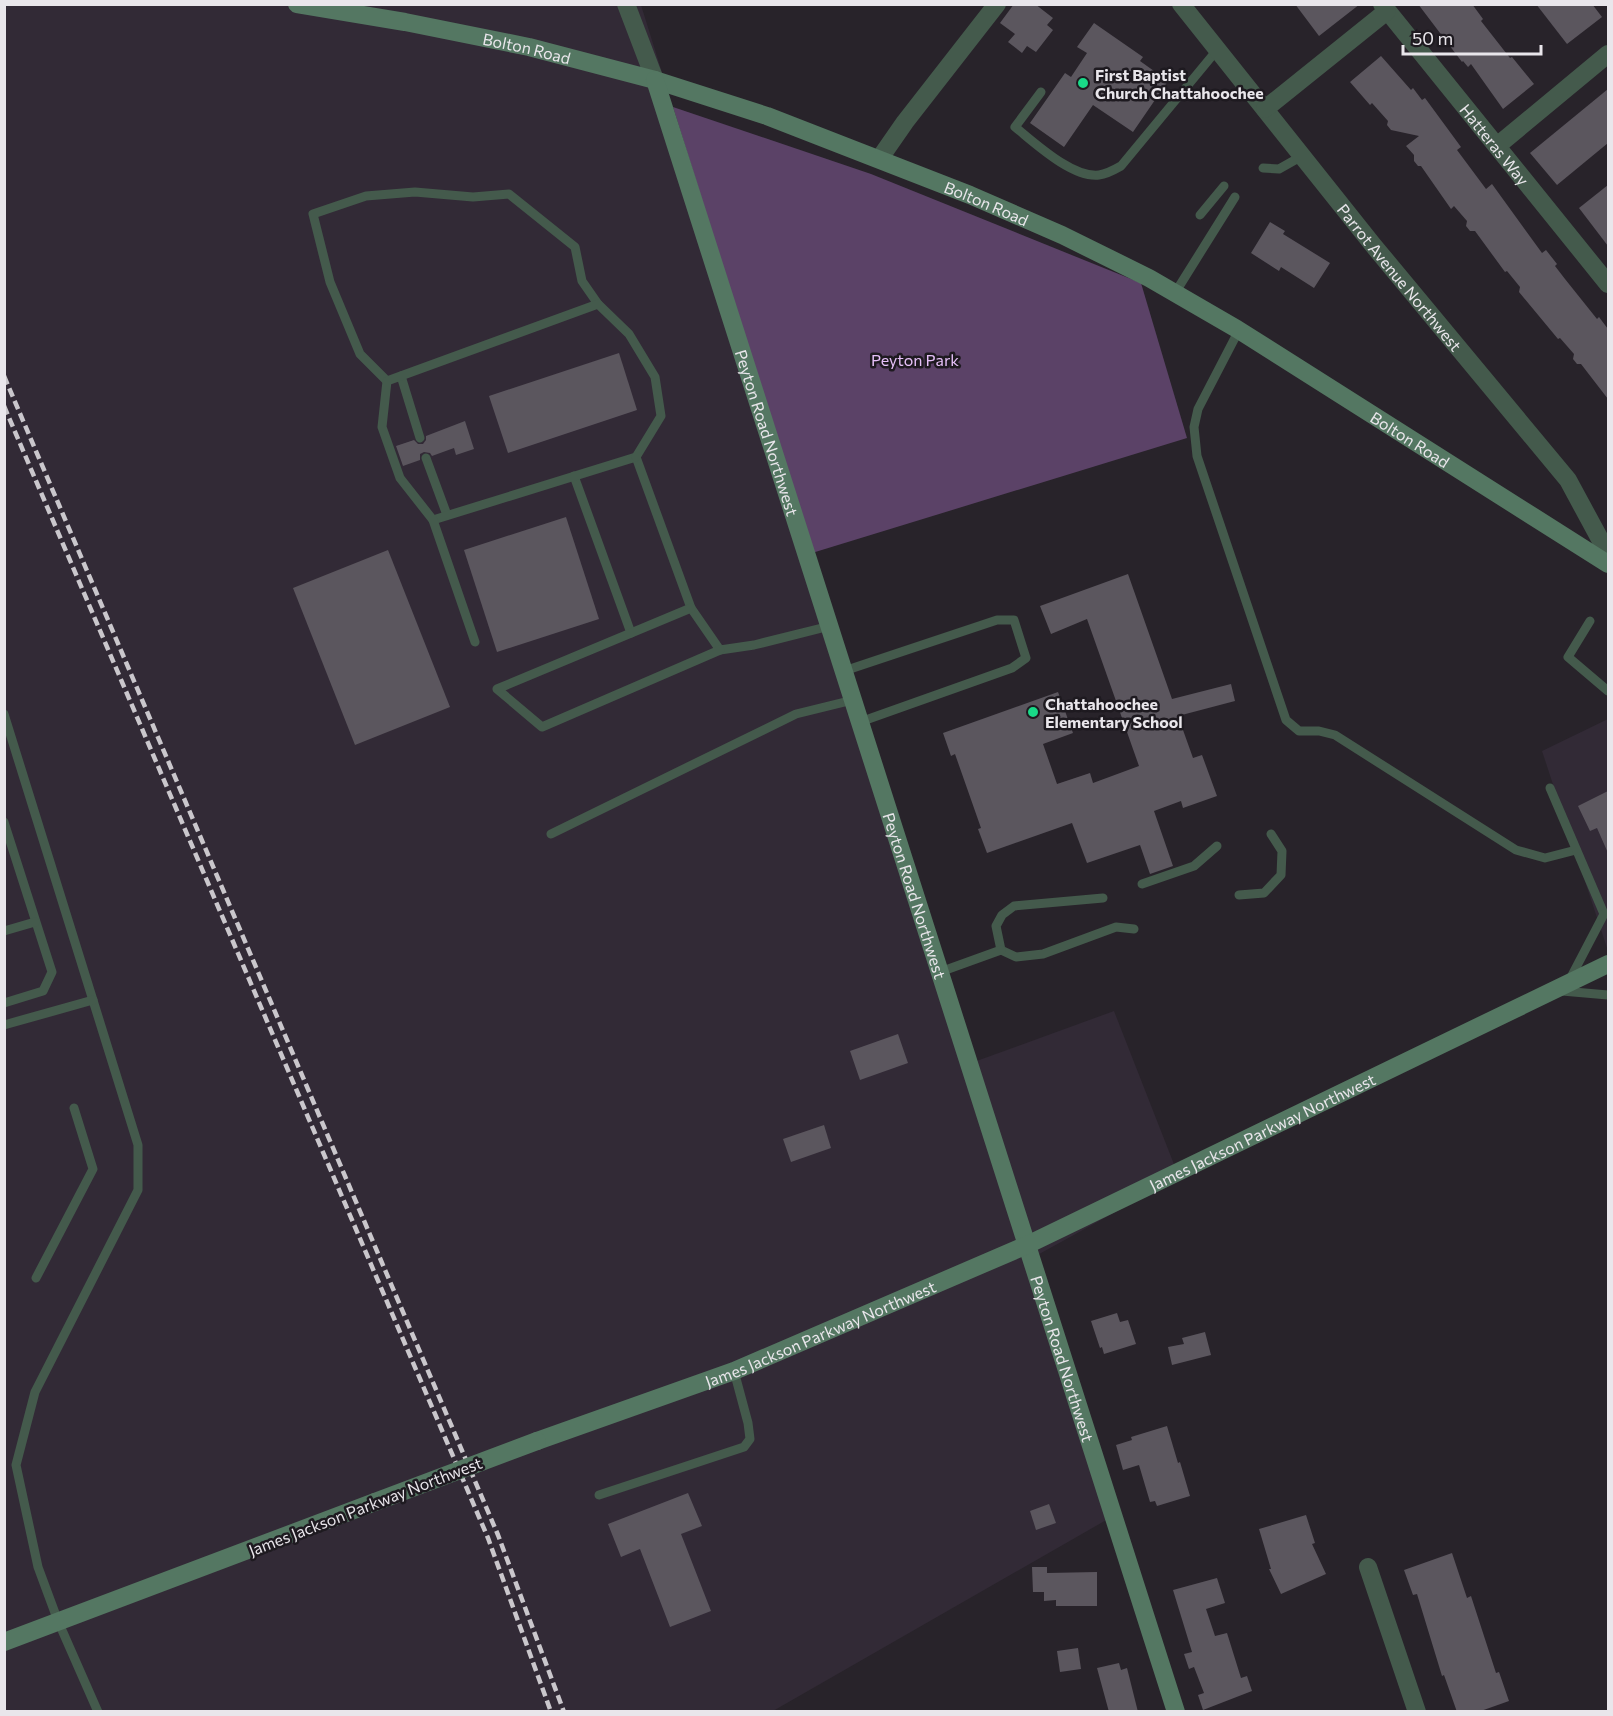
<svg xmlns="http://www.w3.org/2000/svg" width="1613" height="1716" font-family="Commissioner,sans-serif">
<style>
.built{fill:#322a36}
.green{fill:#5b4267}
.building{fill:#5b565e}
.lines{fill:none;stroke-linecap:round;stroke-linejoin:round}
.lane{stroke:#445a4c;stroke-width:9}
.street{stroke:#445a4c;stroke-width:18}
.secondary{stroke:#547762;stroke-width:18}
.rail{stroke:#cac7cc;stroke-width:4.5;stroke-dasharray:9 4.5;stroke-linecap:butt}
.secondary-bridge{stroke:#547762;stroke-width:18}
.poi-dot{fill:#19d988;stroke:#1e1a20;stroke-width:2}
.labels{text-anchor:middle;dominant-baseline:central;stroke-width:5;stroke-linejoin:round;paint-order:stroke}
.street-label{font-size:16px;fill:#e9e6eb;stroke:#1e1a20}
.poi-label{font-size:16px;font-weight:bold;fill:#e9e6eb;stroke:#1e1a20;text-anchor:start}
.park-label{font-size:16px;fill:#e6c0f8;stroke:#1e1a20}
</style>
<rect width="100%" height="100%" fill="#28232a"/>
<g class="built">
<polygon points="5,5 641,5 971,1063 1114,1011 1179,1177 1032,1258 1115,1515 773,1711 5,1712"/>
<polygon points="1608,719 1608,951 1542,751"/>
</g>
<polygon class="green" points="673,107 871,174 1141,283 1187,438 812,553"/>
<g class="building">
<polygon points="1014,4 1035,4 1053,18 1047,25 1053,30 1036,52 1027,46 1022,53 1008,42 1015,34 1000,23"/>
<polygon points="1295,4 1360,4 1319,36"/>
<polygon points="1418,4 1472,4 1483,19 1481,21 1510,58 1512,57 1534,84 1503,109 1471,64 1468,67 1463,61 1462,62"/>
<polygon points="1536,4 1592,4 1602,17 1567,44"/>
<polygon points="1094,23 1143,57 1140,61 1168,81 1133,132 1093,105 1064,147 1030,123 1065,73 1071,77 1087,53 1077,47"/>
<polygon points="1381,56 1411,90 1413,88 1422,100 1425,98 1461,147 1457,150 1486,189 1492,184 1542,253 1546,250 1557,264 1555,266 1565,279 1597,319 1599,317 1608,329 1608,399 1581,364 1577,364 1573,359 1574,354 1560,338 1558,339 1519,292 1520,287 1507,271 1505,272 1475,231 1470,231 1466,226 1467,221 1454,206 1451,209 1421,166 1418,166 1414,161 1414,155 1406,146 1419,136 1391,130 1387,125 1388,121 1372,103 1370,105 1350,82"/>
<polygon points="1608,89 1608,143 1557,185 1530,153"/>
<polygon points="1608,185 1608,246 1579,208"/>
<polygon points="1270,222 1285,231 1283,234 1330,263 1314,288 1281,267 1279,271 1251,253"/>
<polygon points="619,353 637,410 508,453 489,396"/>
<polygon points="465,421 474,449 456,455 454,448 432,456 430,453 424,452 420,454 420,460 403,466 396,446 414,440 418,444 423,444 426,440 426,436"/>
<polygon points="566,517 599,619 497,652 464,550"/>
<polygon points="388,550 450,707 355,745 293,588"/>
<polygon points="1128,574 1172,699 1231,684 1235,701 1178,716 1193,758 1202,755 1217,796 1183,808 1181,801 1154,811 1173,866 1150,874 1140,845 1087,863 1072,823 987,853 978,829 981,828 955,754 951,756 943,733 1058,692 1073,733 1043,744 1057,784 1090,773 1093,783 1139,766 1087,619 1051,634 1040,606"/>
<polygon points="1608,791 1608,853 1597,828 1590,831 1578,806"/>
<polygon points="898,1034 908,1063 860,1080 850,1051"/>
<polygon points="824,1125 831,1148 791,1162 783,1139"/>
<polygon points="1117,1313 1120,1322 1128,1320 1136,1344 1104,1354 1102,1347 1100,1348 1091,1321"/>
<polygon points="1205,1332 1211,1355 1172,1365 1168,1347 1184,1344 1182,1338"/>
<polygon points="1167,1426 1178,1463 1180,1462 1190,1496 1157,1506 1155,1501 1150,1502 1139,1465 1123,1470 1116,1445 1132,1440 1131,1437"/>
<polygon points="688,1493 702,1526 681,1534 711,1611 670,1627 640,1549 621,1557 608,1524"/>
<polygon points="1049,1504 1056,1523 1036,1530 1030,1511"/>
<polygon points="1306,1515 1315,1543 1312,1544 1326,1574 1281,1594 1269,1569 1271,1569 1259,1529"/>
<polygon points="1452,1553 1467,1598 1471,1596 1496,1673 1499,1672 1509,1701 1478,1712 1457,1712 1444,1675 1442,1676 1417,1594 1413,1595 1404,1570"/>
<polygon points="1032,1567 1047,1567 1047,1573 1097,1572 1097,1606 1056,1606 1056,1600 1044,1601 1044,1592 1033,1592"/>
<polygon points="1217,1578 1225,1603 1206,1609 1215,1636 1227,1633 1241,1678 1247,1676 1252,1691 1203,1710 1198,1695 1204,1693 1194,1667 1189,1669 1184,1654 1192,1652 1173,1590"/>
<polygon points="1078,1648 1081,1669 1060,1672 1057,1651"/>
<polygon points="1119,1663 1121,1670 1127,1668 1138,1712 1109,1712 1097,1668"/>
</g>
<g class="lines">
<g class="lane">
<path d="M1041,92L1015,127C1035,143 1072,178 1099,175C1107,174 1114,170 1121,166L1217,50"/>
<polyline points="1263,168 1279,169 1302,156"/>
<polyline points="1200,215 1224,186"/>
<polyline points="1175,293 1235,197"/>
<polyline points="1239,330 1198,409 1194,427 1197,456 1286,720 1299,731 1319,731 1335,735 1516,850 1545,858 1576,850"/>
<polyline points="401,376 420,438"/>
<polyline points="387,381 360,354 330,282 313,214 366,196 415,192 473,197 509,194 575,247 582,281 598,304"/>
<polyline points="426,458 447,515"/>
<polyline points="574,476 631,633"/>
<polyline points="433,520 636,457 691,608 720,650 754,645 830,626"/>
<polyline points="691,608 497,689 542,727 720,650"/>
<polyline points="1590,621 1568,657 1608,691"/>
<polyline points="475,642 433,520 400,478 382,427 387,381 598,304 629,334 655,377 661,416 636,457"/>
<polyline points="844,671 997,620 1014,620 1026,658 1012,668 860,722"/>
<polyline points="4,714 138,1145 138,1190 35,1392 16,1465 38,1567 58,1621 98,1712"/>
<polyline points="1550,788 1604,914"/>
<polyline points="4,822 52,972 43,991 4,1003"/>
<polyline points="551,834 796,714 853,700"/>
<polyline points="1142,884 1194,866 1217,846"/>
<polyline points="1239,895 1264,893 1281,875 1282,851 1271,834"/>
<polyline points="1103,898 1014,906 1002,915 996,926 1001,950 1016,957 1043,954 1116,927 1134,929"/>
<polyline points="4,931 35,922"/>
<polyline points="940,972 1001,950"/>
<polyline points="1569,981 1604,914"/>
<polyline points="1562,991 1608,995"/>
<polyline points="4,1025 93,1000"/>
<polyline points="36,1278 93,1169 74,1108"/>
<polyline points="599,1495 744,1447 750,1439 748,1423 734,1371"/>
</g>
<g class="street">
<polyline points="626,4 655,80"/>
<path id="s1" d="M1181,4L1373,245L1568,480L1608,554"/>
<path id="s2" d="M1382,4L1608,284"/>
<polyline points="1265,109 1387,11"/>
<polyline points="1497,146 1608,54"/>
<polyline points="880,158 905,122 997,4"/>
<polyline points="1368,1567 1417,1712"/>
</g>
<g class="secondary">
<path id="s3" d="M297,4L405,22L529,47L655,80L767,116L970,195L1062,235L1149,278L1237,329L1608,564"/>
<path id="s4" d="M655,80L1176,1712"/>
<path id="s5" d="M537,1441L734,1371L1027,1245L1608,964"/>
<polyline points="4,1642 375,1502"/>
</g>
<g class="rail">
<polyline points="4,376 498,1535 564,1712"/>
<polyline points="4,406 488,1538 551,1712"/>
</g>
<polyline class="secondary-bridge" points="375,1502 537,1441"/>
</g>
<g class="poi-dot">
<circle cx="1083" cy="83" r="6"/>
<circle cx="1033" cy="712" r="6"/>
</g>
<g class="labels">
<g class="street-label">
<text stroke="none"><textPath href="#s3" startOffset="234">Bolton Road</textPath></text>
<text stroke="none"><textPath href="#s2" startOffset="180">Hatteras Way</textPath></text>
<text stroke="none"><textPath href="#s3" startOffset="720">Bolton Road</textPath></text>
<text stroke="none"><textPath href="#s1" startOffset="350">Parrot Avenue Northwest</textPath></text>
<text stroke="none"><textPath href="#s4" startOffset="370">Peyton Road Northwest</textPath></text>
<text stroke="none"><textPath href="#s3" startOffset="1206">Bolton Road</textPath></text>
<text stroke="none"><textPath href="#s4" startOffset="856">Peyton Road Northwest</textPath></text>
<text stroke="none"><textPath href="#s5" startOffset="789">James Jackson Parkway Northwest</textPath></text>
<text stroke="none"><textPath href="#s5" startOffset="303">James Jackson Parkway Northwest</textPath></text>
<text stroke="none"><textPath href="#s4" startOffset="1342">Peyton Road Northwest</textPath></text>
<text transform="translate(365 1506) rotate(-21)">James Jackson Parkway Northwest</text>
</g>
<g class="poi-label">
<text x="1095" y="74">First Baptist<tspan x="1095" dy="18">Church Chattahoochee</tspan></text>
<text x="1045" y="703">Chattahoochee<tspan x="1045" dy="18">Elementary School</tspan></text>
</g>
<g class="park-label">
<text x="915" y="359">Peyton Park</text>
</g>
</g>
<rect width="1613" height="1716" fill="none" stroke="#e9e6eb" stroke-width="12"/>
<path d="M1403 45v9h138v-9" fill="none" stroke="#e9e6eb" stroke-width="3"/>
<text x="1412" y="45" font-size="18" fill="#e9e6eb" stroke="#1e1a20" stroke-width="4.5" paint-order="stroke">50 m</text>
</svg>
